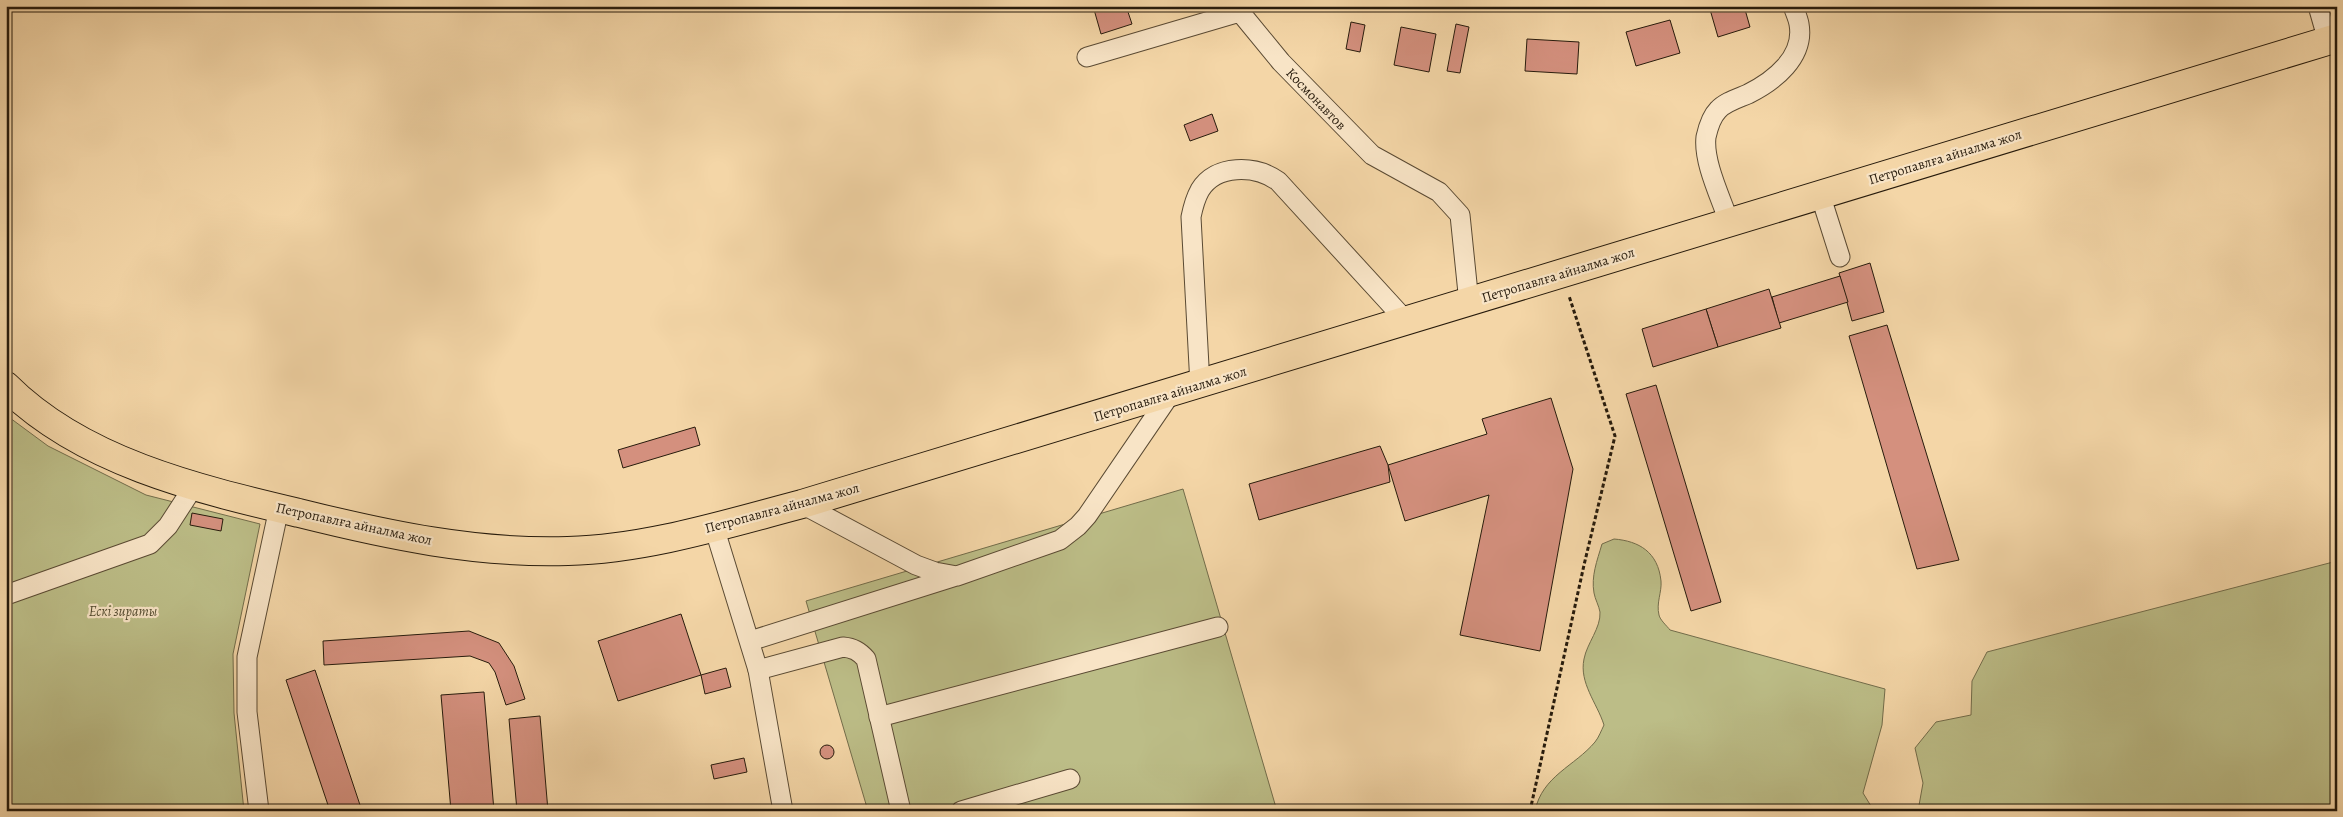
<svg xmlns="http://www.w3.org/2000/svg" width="2343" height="817" font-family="Alegreya,serif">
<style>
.green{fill:#bcbd87;stroke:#726c4a}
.building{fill:#d4907e;stroke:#271b0c}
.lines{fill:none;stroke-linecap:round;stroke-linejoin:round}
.minor-casing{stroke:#5a4a33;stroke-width:21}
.highway-casing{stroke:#271b0c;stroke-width:30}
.path{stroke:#271b0c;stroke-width:3;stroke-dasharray:4 2.5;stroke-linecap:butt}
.minor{stroke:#f8e4c6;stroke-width:19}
.highway{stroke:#f4d6a7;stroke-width:28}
.labels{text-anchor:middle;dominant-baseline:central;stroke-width:4.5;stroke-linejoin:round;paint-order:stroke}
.street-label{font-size:14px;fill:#271b0c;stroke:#f8e4c6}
.park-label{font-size:14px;font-style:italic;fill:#544c31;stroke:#f8e4c6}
</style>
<rect width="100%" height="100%" fill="#f4d6a7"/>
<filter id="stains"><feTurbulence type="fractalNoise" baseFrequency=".004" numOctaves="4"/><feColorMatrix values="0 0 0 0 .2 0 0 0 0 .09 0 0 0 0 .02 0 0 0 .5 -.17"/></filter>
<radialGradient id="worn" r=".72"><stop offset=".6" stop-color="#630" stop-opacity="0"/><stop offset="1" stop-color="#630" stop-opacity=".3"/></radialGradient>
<g class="green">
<polygon points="6,415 48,446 146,495 260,524 233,654 234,713 244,811 6,811"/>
<polygon points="1183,489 1277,811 868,811 806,601"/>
<path d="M1614,539C1639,541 1658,552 1661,581C1662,592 1656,603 1659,615C1660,620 1667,626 1670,630L1885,689L1882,725L1863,793L1874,811H1535C1542,776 1575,766 1595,742C1599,737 1601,731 1604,725C1597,703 1579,683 1584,659C1587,643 1601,628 1600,612C1599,606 1595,599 1594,593C1591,576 1597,561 1602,544Z"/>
<polygon points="2337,561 2337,811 1918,811 1923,783 1915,748 1936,722 1971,715 1972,681 1987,652"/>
</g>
<g class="building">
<polygon points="1093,6 1126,6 1132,24 1101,34"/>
<polygon points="1709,6 1744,6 1750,27 1718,37"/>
<polygon points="1670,20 1680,53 1636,66 1626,32"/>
<polygon points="1351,22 1365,25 1360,52 1346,49"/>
<polygon points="1456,24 1469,27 1460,73 1447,71"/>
<polygon points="1401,27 1436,34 1429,72 1394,65"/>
<polygon points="1527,39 1579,42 1577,74 1525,71"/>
<polygon points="1212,114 1218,131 1190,141 1184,125"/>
<polygon points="1870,263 1884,312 1852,321 1839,273"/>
<polygon points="1840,276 1848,302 1779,323 1772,297"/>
<polygon points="1769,289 1781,328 1718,347 1706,309"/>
<polygon points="1706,309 1718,347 1653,367 1642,329"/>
<polygon points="1887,325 1959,560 1917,569 1849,336"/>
<polygon points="1656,385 1721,602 1691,611 1626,394"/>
<polygon points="1551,398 1573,469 1540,651 1460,635 1489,495 1405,521 1388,465 1487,434 1482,419"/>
<polygon points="695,427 700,445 623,468 618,450"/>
<polygon points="1380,446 1388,465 1390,482 1259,520 1249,484"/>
<polygon points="192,513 223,519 221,531 190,525"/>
<polygon points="681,614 701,675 618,701 598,641"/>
<polygon points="469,631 499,643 514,666 525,699 506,705 495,672 489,663 470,656 324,665 323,641"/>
<polygon points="726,668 731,687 705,694 701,675"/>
<polygon points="315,670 362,811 330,811 286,680"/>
<polygon points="484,692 494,811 451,811 441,695"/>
<polygon points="540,716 548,811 517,811 509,719"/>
<circle cx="827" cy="752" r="7"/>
<polygon points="744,758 747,772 714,779 711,765"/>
</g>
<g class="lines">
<g class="minor-casing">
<g id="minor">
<polyline points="2318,6 2328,41"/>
<polyline points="1087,57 1240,12 1281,62 1372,155 1439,192 1460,215 1469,303"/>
<polyline points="1820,194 1840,257"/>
<path d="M1729,222C1721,198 1703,162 1706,137C1708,128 1711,117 1718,110C1725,102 1739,98 1748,94C1774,81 1805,57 1799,24C1798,18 1795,12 1793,6"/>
<path d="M1200,385L1191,217C1193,207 1195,199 1200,190C1216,164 1255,165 1278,181L1407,322"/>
<polyline points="802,504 916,565 935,572 957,576 1060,540 1078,526 1087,516 1171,393"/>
<polyline points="714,527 758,670 783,811"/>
<polyline points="6,595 150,544 168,526 194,486"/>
<polyline points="750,641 953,577"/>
<path d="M758,670L843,647C853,648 859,651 866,659L901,811"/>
<polyline points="879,717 1218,627"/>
<polyline points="259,811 247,712 247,657 279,508"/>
<polyline points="961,811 1070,779"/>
</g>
</g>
<g class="highway-casing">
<path id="highway" d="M6,386C82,462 198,489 299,513C387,535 477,554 568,551C647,549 726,524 802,504L2337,38"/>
</g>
<polyline class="path" points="1530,811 1584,565 1615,436 1569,296"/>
<use href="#minor" class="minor"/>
<use href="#highway" class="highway"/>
</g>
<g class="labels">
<g class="street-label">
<text transform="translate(1316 99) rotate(46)">Космонавтов</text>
<text transform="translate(1945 157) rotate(-17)">Петропавлға айналма жол</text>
<text transform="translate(1558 275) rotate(-17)">Петропавлға айналма жол</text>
<text transform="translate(1170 394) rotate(-17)">Петропавлға айналма жол</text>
<text transform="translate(782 508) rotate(-15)">Петропавлға айналма жол</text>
<text transform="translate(354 524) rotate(12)">Петропавлға айналма жол</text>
</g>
<g class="park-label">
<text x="123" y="611">Ескі зираты</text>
</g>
</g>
<rect width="2343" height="817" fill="none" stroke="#f4d6a7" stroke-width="25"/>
<rect x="8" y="8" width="2328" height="802" fill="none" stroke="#271b0c" stroke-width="2.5"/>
<rect x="12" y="12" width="2318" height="792" fill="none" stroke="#271b0c"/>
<rect width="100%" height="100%" filter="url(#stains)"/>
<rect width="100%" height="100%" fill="url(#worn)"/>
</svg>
